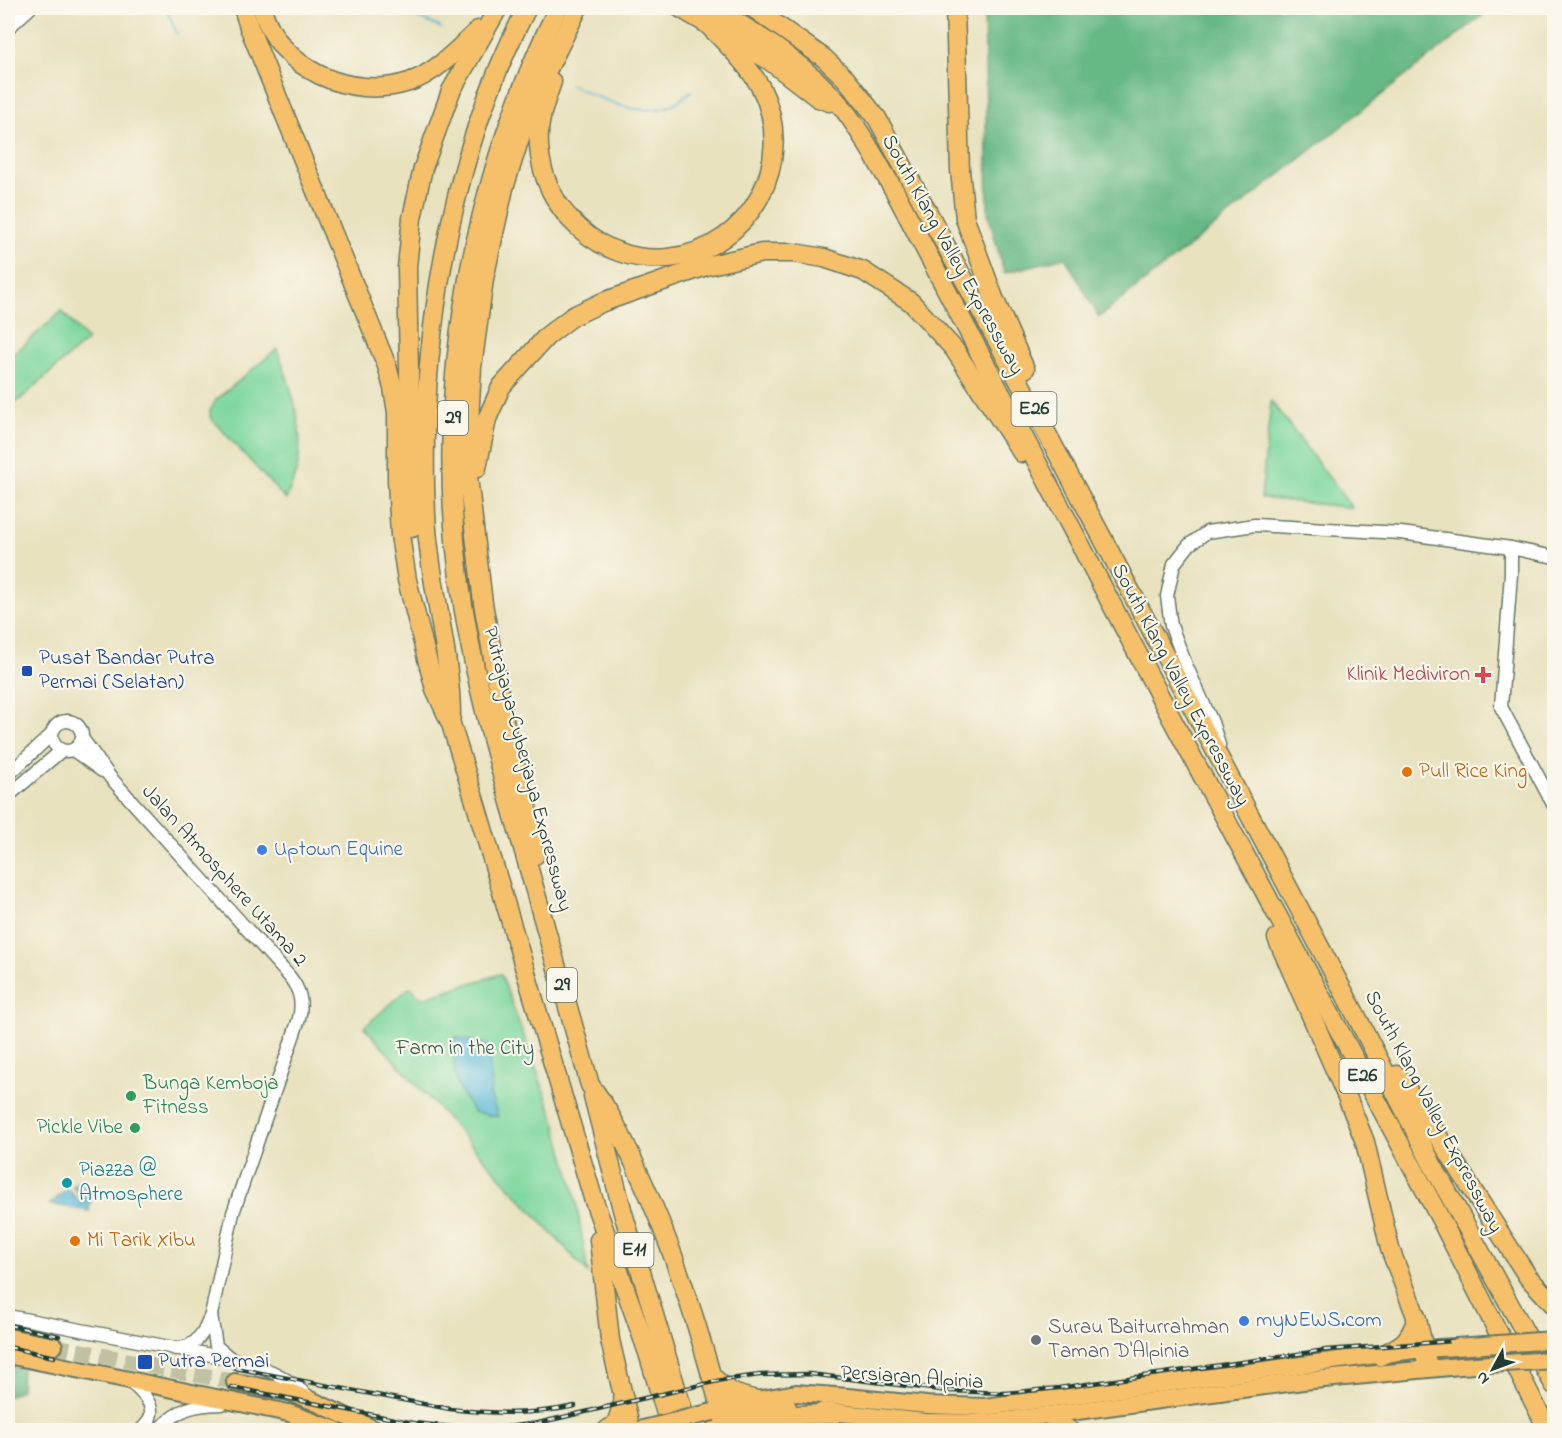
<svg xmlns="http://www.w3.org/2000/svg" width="1562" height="1438" font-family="'Indie Flower',sans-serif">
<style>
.green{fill:#7dd79e;stroke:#4e8a69;stroke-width:1.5}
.forest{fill:#66b885;stroke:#427a5c;stroke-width:1.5}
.water{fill:#5abad8;stroke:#3c7c86;stroke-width:1.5}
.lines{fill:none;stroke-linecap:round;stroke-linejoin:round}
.stream{stroke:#5abad8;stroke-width:2}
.major-tunnel{stroke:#c0c1a3;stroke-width:16;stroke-dasharray:16 8;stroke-linecap:butt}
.minor-casing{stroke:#657765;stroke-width:15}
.major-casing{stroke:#657765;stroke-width:20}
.highway-casing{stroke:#657765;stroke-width:21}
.minor{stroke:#fff;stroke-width:12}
.major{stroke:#f6c06b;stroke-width:16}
.highway{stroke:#f6c06b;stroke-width:18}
.rail-casing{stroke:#1f3d34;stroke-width:4.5}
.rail{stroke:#fbf7ec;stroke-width:2;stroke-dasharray:7;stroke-linecap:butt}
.major-bridge-casing{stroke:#657765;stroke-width:20;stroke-linecap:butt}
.major-bridge{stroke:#f6c06b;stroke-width:16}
.transit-dot{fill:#1a4fb4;stroke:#fbf7ec;stroke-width:2}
.health-dot{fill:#e0444e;stroke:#fbf7ec;stroke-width:2}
.food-dot{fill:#e8710a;stroke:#fbf7ec;stroke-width:2}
.shop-dot{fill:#3f7fe0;stroke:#fbf7ec;stroke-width:2}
.leisure-dot{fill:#2e9e5b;stroke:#fbf7ec;stroke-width:2}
.culture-dot{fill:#0f9aa8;stroke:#fbf7ec;stroke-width:2}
.worship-dot{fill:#6b7280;stroke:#fbf7ec;stroke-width:2}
.labels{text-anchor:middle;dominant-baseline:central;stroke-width:4.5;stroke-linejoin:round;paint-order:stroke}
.shield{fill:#fbf7ec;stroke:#61756b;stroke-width:1.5}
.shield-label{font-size:20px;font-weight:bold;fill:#1f3d34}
.street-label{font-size:21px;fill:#1f3d34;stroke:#fbf7ec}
.transit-label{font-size:21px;fill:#164399;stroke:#fbf7ec;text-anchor:start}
.health-label{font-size:21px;fill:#be3a42;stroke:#fbf7ec;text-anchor:end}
.food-label{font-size:21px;fill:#c56008;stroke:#fbf7ec;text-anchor:start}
.shop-label{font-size:21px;fill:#366cbe;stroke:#fbf7ec;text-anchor:start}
.park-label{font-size:21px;fill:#325c49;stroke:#fbf7ec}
.leisure-label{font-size:21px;fill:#27864d;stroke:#fbf7ec;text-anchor:start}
.culture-label{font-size:21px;fill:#0d838f;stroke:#fbf7ec;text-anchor:start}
.worship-label{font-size:21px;fill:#5b616d;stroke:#fbf7ec;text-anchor:start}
</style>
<rect width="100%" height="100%" fill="#fbf7ec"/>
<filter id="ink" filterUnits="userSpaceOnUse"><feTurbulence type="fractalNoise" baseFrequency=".0167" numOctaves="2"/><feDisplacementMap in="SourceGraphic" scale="12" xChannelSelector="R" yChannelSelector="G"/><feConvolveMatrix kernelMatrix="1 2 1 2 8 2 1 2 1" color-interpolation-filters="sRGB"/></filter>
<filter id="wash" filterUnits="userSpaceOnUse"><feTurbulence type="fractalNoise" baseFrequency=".008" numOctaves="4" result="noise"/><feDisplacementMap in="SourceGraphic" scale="24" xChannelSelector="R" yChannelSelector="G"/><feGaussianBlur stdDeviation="1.35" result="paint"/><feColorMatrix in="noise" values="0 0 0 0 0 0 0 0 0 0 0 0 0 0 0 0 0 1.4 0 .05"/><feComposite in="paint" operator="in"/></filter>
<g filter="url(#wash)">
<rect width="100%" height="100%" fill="#e8e2bf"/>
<g class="green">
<polygon points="62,311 87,340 8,410 8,359"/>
<path d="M277,349C290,385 305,425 298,464C296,476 290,488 286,500L210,417V411L216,400Z"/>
<polygon points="1271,401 1352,508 1353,508 1261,498"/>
<polygon points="501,974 554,1118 574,1189 588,1273 364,1027 410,987 422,998"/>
</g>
<g class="forest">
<polygon points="984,8 1492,8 1099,317 1065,257 1004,273 988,213"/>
<polygon points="8,1365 22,1368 21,1390 8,1396"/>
</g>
<g class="water">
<path d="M456,1037L487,1045L492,1083L490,1094L498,1117L474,1112C453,1084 452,1071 456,1037Z"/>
<polygon points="79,1181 91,1194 89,1211 50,1204 68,1189 82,1204 85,1201 73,1186"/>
</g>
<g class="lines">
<g class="stream">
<polyline points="166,8 177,34"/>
<polyline points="397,8 441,28"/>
<path d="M569,84C597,97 640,120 672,105C678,102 685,96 691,91"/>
</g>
</g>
</g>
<g filter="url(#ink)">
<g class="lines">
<polyline class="major-tunnel" points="54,1346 235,1382"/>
<g class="minor-casing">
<g id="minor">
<polyline points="8,28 30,8"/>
<polyline points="1511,548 1511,574 1501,707 1554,806"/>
<circle cx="67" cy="736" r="15"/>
<path d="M82,738L110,777L289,976C300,990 303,1001 299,1019L233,1213L211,1315L203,1332L196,1341L188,1346L175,1349"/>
<polyline points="1219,745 1212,722 1186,665 1171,626 1167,596 1174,564 1189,545 1207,532 1255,525 1401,533 1511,548 1554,557"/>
<polyline points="73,750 102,771"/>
<polyline points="8,775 51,735"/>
<polyline points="8,796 61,751"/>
<polyline points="211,1315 216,1346 230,1358"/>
<path d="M8,1316L232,1359C268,1369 279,1372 308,1396"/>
<path d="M128,1380C138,1389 156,1403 150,1418C149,1422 144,1427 141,1430"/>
<path d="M158,1430C180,1408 191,1405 222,1404"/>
</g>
</g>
<g class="major-casing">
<g id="major">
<polyline points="8,1337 54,1346"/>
<polyline points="8,1355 289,1413 336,1430"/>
<polyline points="235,1382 289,1392 313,1401 376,1430"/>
<polyline points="823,1411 925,1422 987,1423 1303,1381 1460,1366"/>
<polyline points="713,1412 757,1400 796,1393 848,1397 927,1405 985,1407 1422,1349 1456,1347"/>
<polyline points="1047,1415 1071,1430"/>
<polyline points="716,1422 788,1407"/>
</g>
</g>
<g class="highway-casing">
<g id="highway">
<polyline points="243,8 249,27 387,366 393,388 397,412 397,480 400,535 407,580 426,655 435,689 451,724 473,795 593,1198 648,1353 671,1430"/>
<path d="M262,8C278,69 351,101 409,82C436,73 458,49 478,30"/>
<path d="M558,8C472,181 434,385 459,577C470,663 493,745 517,827C541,913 566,999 590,1085C610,1111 624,1140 637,1169C676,1252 703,1342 726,1430"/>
<polyline points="680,8 770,61 818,98 829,102"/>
<path d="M714,8C760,36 807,65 842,107C862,132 877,162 894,190L1174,723L1441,1220L1548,1430"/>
<polyline points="753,8 824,58 846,79 877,118 1028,398 1358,1019 1432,1164 1554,1385"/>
<polyline points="955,8 960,170 965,219 994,298 1025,369"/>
<path d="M552,82C545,102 537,123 539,145C542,210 601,265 668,258C750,250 798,162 761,88C747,63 725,42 705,22"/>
<polyline points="477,468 487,419 501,387 547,336 573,316 603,302 706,266 762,253 794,253 824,258 863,271 911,302 954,349 1022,453"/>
<polyline points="412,528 407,267 412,218 423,168 451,91 498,8"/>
<path d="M451,717C451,651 429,583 426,515C418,348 449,156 527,8"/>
<polyline points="535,855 528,811 507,736 483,603 468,477 470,403 472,367 484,279 504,188 531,103 578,8"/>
<polyline points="1277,938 1347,1097 1365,1142 1390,1249 1417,1319 1428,1367"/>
<polyline points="1397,1075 1429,1122 1528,1277 1554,1305"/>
<polyline points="593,1096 623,1213 689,1430"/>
<polyline points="599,1240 610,1340 631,1430"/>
<path d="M1380,1356C1404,1344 1407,1344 1417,1319"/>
<path d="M711,1375C727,1392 735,1395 757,1400"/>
<polyline points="607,1430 616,1424 624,1400"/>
<path d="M750,1430C774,1412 806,1415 834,1414"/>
</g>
</g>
<use href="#minor" class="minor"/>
<use href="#major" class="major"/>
<use href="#highway" class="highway"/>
<g class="rail-casing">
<g id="rail">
<polyline points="8,1325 59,1336"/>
<polyline points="8,1347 54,1357"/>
<path d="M235,1368L450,1409C493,1414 533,1415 575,1406"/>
<polyline points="231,1387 414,1423 461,1428 499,1428 538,1423 722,1380 760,1375 810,1374 948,1391 1006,1393 1059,1388 1326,1350 1554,1334"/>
</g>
</g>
<use href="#rail" class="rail"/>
<g class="major-bridge-casing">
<g id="major-bridge">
<polyline points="1456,1347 1554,1340"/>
<polyline points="1460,1366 1554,1360"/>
<polyline points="639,1430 713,1412"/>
</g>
</g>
<use href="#major-bridge" class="major-bridge"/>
</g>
</g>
<g class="transit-dot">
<rect x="21" y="665" width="12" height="12" rx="3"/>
<rect x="137" y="1354" width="16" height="16" rx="3"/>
</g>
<path class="health-dot" d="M1480 666h6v6h6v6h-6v6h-6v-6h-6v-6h6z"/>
<g class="food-dot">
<circle cx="1407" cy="772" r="6"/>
<circle cx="75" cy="1241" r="6"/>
</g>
<g class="shop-dot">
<circle cx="262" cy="850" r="6"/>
<circle cx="1244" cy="1321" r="6"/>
</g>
<g class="leisure-dot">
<circle cx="131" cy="1096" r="6"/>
<circle cx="135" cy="1128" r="6"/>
</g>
<circle class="culture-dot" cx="67" cy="1183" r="6"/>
<circle class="worship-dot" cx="1036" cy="1340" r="6"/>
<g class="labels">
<g class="shield">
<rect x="1011.5" y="392" width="45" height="34" rx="4.5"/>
<rect x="438" y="401" width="30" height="34" rx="4.5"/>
<rect x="547" y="968" width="30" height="34" rx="4.5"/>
<rect x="1339.5" y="1059" width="45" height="34" rx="4.5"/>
<rect x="614.5" y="1233" width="39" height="34" rx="4.5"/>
</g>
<g class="shield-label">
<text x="1034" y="409">E26</text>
<text x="453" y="418">29</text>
<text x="562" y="985">29</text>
<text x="1362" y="1076">E26</text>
<text x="634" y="1250">E11</text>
</g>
<g class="street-label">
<text transform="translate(952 255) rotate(61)">South Klang Valley Expressway</text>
<text transform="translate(1180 685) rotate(62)">South Klang Valley Expressway</text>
<text transform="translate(527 769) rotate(75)">Putrajaya–Cyberjaya Expressway</text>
<text transform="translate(224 876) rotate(48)">Jalan Atmosphere Utama 2</text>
<text transform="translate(1433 1112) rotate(62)">South Klang Valley Expressway</text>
<text transform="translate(912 1378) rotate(4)">Persiaran Alpinia</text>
</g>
<g class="transit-label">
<text x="39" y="659">Pusat Bandar Putra<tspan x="39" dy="24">Permai (Selatan)</tspan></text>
<text x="158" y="1362">Putra Permai</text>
</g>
<g class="health-label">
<text x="1470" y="675">Klinik Mediviron</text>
</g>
<g class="food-label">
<text x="1419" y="772">Pull Rice King</text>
<text x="87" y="1241">Mi Tarik Xibu</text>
</g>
<g class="shop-label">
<text x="274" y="850">Uptown Equine</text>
<text x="1256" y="1321">myNEWS.com</text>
</g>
<g class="park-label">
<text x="465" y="1049">Farm in the City</text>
</g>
<g class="leisure-label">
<text x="143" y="1084">Bunga Kemboja<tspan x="143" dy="24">Fitness</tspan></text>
<text x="123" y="1128" text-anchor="end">Pickle Vibe</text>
</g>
<g class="culture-label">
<text x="79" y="1171">Piazza @<tspan x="79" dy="24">Atmosphere</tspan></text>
</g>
<g class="worship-label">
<text x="1048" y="1328">Surau Baiturrahman<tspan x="1048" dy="24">Taman D'Alpinia</tspan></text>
</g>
</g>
<rect width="1562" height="1438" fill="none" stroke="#fbf7ec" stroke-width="30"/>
<g transform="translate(1493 1369) rotate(229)" stroke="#fbf7ec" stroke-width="4.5" paint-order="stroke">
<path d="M0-4.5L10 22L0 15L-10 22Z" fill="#1f3d34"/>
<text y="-9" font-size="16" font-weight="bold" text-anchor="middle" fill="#1f3d34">N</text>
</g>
</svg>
